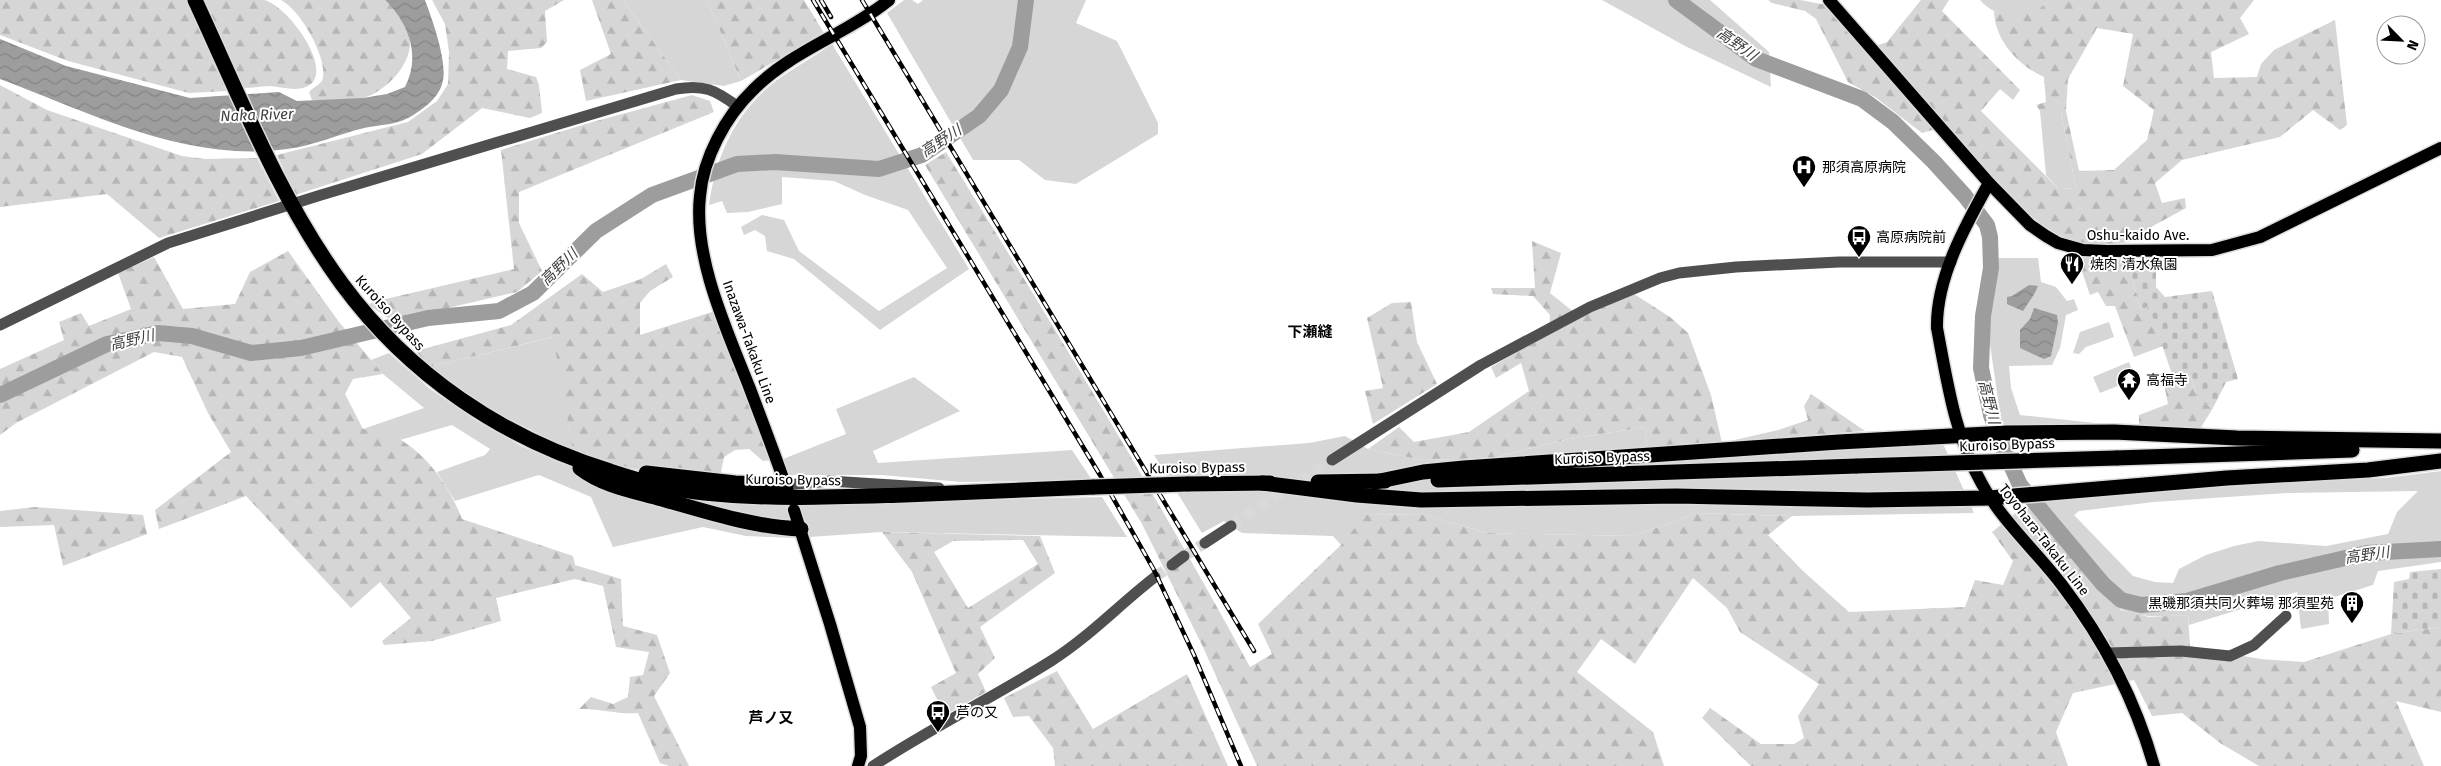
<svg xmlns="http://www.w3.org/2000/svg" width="2441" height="766" font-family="'Fira Sans','Noto Sans JP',sans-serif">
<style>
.green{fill:#d6d6d6;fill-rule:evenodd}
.forest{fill:url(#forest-firs);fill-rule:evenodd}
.cemetery{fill:url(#cemetery-stones)}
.water{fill:url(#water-waves)}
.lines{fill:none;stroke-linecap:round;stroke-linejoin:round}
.river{stroke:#9d9d9d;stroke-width:16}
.minor-tunnel{stroke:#d9d9d9;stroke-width:11;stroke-dasharray:11 5.5;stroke-linecap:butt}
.major-casing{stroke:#dbdbdb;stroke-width:15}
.highway-casing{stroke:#dbdbdb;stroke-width:18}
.minor{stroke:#4f4f4f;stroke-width:11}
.major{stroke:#000;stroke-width:12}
.highway{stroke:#000;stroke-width:15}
.rail-casing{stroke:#000;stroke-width:4.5}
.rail{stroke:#fff;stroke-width:2.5;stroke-dasharray:8;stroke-linecap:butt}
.highway-bridge-casing{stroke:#dbdbdb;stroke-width:18;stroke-linecap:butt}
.highway-bridge{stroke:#000;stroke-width:15}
.labels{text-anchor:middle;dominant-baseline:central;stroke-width:4;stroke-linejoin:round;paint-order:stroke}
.poi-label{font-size:14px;fill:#000;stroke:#fff;text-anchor:start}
.street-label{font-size:14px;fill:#000;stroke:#fff}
.water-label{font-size:15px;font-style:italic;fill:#3e3e3e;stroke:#fff}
.neighbourhood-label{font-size:15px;font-weight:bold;fill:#000;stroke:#fff}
</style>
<defs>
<pattern id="forest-firs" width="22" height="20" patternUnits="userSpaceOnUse" patternTransform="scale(1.25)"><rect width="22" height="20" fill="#d6d6d6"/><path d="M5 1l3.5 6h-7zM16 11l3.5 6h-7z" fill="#b6b6b6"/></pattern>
<pattern id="cemetery-stones" width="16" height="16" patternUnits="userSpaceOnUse" patternTransform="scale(1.25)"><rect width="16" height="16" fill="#d6d6d6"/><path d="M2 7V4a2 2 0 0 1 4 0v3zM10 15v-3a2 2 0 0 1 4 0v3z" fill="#b6b6b6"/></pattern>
<pattern id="water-waves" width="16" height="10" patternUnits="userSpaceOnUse" patternTransform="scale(1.25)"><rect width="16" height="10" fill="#9d9d9d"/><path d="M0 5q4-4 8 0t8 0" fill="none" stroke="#858585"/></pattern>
</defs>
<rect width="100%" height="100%" fill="#fff"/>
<g class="green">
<polygon points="623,0 707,0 741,81 724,86 681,80"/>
<polygon points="904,0 912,0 918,4 923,0 1086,0 1076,23 1117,41 1158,123 1158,134 1076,184 1045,180 1019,160 973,160 887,13"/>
<polygon points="1602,0 1710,0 1769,52 1771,87 1685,46"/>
<path d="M1980,0H2049C2031,22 1998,21 1980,0Z"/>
<path d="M832,44L969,269L880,330L794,259L767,251L765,236L755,230L744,235L741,227L762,215L784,220L799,251L879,311L947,268L908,210L865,195L834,181L782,177V204L748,212L727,213L722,201L709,205C716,155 736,111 777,80C795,67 814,57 832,44Z"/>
<polygon points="2040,111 2061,111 2076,188 2059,189 2046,175"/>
<polygon points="1999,258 2038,258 2041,282 2056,287 2067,301 2074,299 2078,310 2066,315 2060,348 2052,365 2009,366 2011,388 2020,415 2105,424 2107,427 2002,426 1988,331"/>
<polygon points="2109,322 2114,337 2086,347 2079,354 2073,353 2080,332"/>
<polygon points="554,337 573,451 495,412 429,367"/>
<polygon points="389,353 430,389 477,421 521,446 558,462 624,484 925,501 1102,497 1127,537 882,532 795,538 746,536 703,527 613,547 591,497 539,475 455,501 437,472 485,455 490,449 452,425 400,440 363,429 424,408 383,374 371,360"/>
<polygon points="2129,362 2135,379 2100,393 2093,377"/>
<polygon points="914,377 960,411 873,451 878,463 1072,450 1092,480 961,482 882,475 789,475 783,459 846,434 836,409"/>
<polygon points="1645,427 1647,447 1722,443 1778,430 1776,438 1936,428 1974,513 1792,516 1696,513 1634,536 1487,533 1422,514 1366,515 1341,545 1333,536 1242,533 1224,521 1202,533 1154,455 1309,443 1345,436 1368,449 1422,460 1492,458 1569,439"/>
<path d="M2441,471V562L2378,571L2373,585L2328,599L2329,624L2301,629L2297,592L2189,625L2188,615C2166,616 2144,619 2123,610C2104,602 2045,523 2028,503L2041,499L2182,486L2385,478ZM2418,491L2397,512L2388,534L2326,546L2258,541L2234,546L2206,555L2179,569L2173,583L2155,582L2133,576L2074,515L2079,511L2154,502L2287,493Z"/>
</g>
<g class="forest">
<polygon points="0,0 186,0 228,91 189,93 68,61 0,35"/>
<path d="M203,0C222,0 245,0 264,0C286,4 336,70 308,86C297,92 282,87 270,86C262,86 253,88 244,88Z"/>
<path d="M281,0H385C395,10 405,21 409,35C416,61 386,92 363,98C348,103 328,100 312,100L309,92C313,87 321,85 323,78C327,56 300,10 281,0Z"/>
<polygon points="432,0 564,0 545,11 547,42 541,48 508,51 507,69 536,77 539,85 542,113 530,118 482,108 422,154 295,195 277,155 408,122 437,101 448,84 449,52 445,24"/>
<polygon points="592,0 623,0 681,80 586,101 580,70 611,54"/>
<polygon points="707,0 804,0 824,33 741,81"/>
<path d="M1768,0H1800L1827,5L1867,49L1887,42L1921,0H1949L1942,11L2020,90L2013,100L2000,89L1981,111L2059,189L2076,188L2061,111H2040L2036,105L2046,102L2044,77C2018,65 1995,41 1994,11C2014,19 2034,17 2049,0H2254L2240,18L2249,34L2211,52L2214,78L2257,77L2261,64L2274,50L2335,20L2347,125L2340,130L2313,110L2280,137L2182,160L2155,183L2162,203L2185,198L2186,208L2131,238V242C2116,243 2099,247 2085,244C2033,235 1980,164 1946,126L1922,133L1875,97L1848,82L1816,19L1805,11L1772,3ZM2097,28L2133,34L2123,86L2154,110L2147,140L2114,170L2079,171L2066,111L2068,79Z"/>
<polygon points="0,85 47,110 182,156 205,159 257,158 279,201 159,238 107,194 0,207"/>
<polygon points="692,95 710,101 714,112 519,192 519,223 542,271 517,292 392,321 369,305 373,302 514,269 501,150 589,123"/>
<path d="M946,152C1051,322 1155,492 1250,667L1272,654L1258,624L1341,545L1365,515L1422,514L1487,533L1634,536L1696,513L1792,516L1768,535L1803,571L1849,612L1965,607L1975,580L2003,585L2013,561L1992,532L2028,503L2106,596L2121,610L2149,617L2188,615L2190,646L2260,659L2304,662L2391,634L2441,627V712L2396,701L2424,766H2259L2220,743L2182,713L2152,716L2134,680L2073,693L2056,732L2068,766H1751L1702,718L1710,708L1761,744H1794L1804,738L1798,716L1819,684L1740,632L1727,608L1693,578L1635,664L1601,639L1577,672L1653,732L1664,766H1257L1202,645L1142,524L925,165Z"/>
<polygon points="1532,241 1561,253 1550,293 1580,317 1634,294 1670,317 1688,333 1711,395 1722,443 1647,447 1645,427 1569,439 1492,458 1422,460 1368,449 1399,427 1414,442 1469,432 1529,391 1521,363 1496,378 1491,367 1549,334 1550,315 1533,296 1493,294 1491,288 1535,288"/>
<path d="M288,251L339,322L383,374L353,379L345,394L363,429C375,432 391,434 401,440C430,458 450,488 462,519L573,556L575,565L621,579L623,626L657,635L670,673L654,696L689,766H669L660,763L638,713C619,715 600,708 579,709L591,697L613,704L628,697L630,677L643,675L649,652L616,647L603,586L575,579L496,598L501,621L432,641L384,645L382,641L411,618L380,582L351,608L246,496L159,529L155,510L231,452L208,413L182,357L154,352L16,423L0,435V369L64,340L59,322L81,313L89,326L131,309L118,273L154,257L183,309L235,304L250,272Z"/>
<polygon points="2077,257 2128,260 2140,309 2149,307 2163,346 2134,357 2115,306 2106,306 2098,292 2090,295"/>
<path d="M666,264L673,277L650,291L640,303V335L715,311L773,460L763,461L749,449L735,450L724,457L720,477C672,473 617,472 573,451L553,337L429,367L416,351L511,325L582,274L603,292L641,279Z"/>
<polygon points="1411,302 1417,342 1437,384 1373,424 1365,391 1383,388 1367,318 1392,303"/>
<polygon points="2190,375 2199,401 2213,408 2200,429 2139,429 2139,415 2168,404 2164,384"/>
<polygon points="1811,394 1865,431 1776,438 1778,430 1808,420 1804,406"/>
<polygon points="35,507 143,515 147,534 63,566 54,525 0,527 0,511"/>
<path d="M882,532L1040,536L1055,573L980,627L995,658L978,674L986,692L945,715L931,687L956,673L912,572ZM1023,540L1038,564L968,608L934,552L953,541Z"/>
<polygon points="1057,671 1093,729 1187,674 1228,766 1055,766 1053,748 1029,716 1013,717 1004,698"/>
</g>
<g class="cemetery">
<polygon points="2128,260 2156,261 2156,287 2165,297 2212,291 2238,379 2226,382 2213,408 2199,401 2190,375 2174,380 2149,307 2140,309"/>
<polygon points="2441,569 2441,627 2391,634 2394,582 2409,579 2410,572"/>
</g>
<g class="water">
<path d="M385,0H425C432,19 449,65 442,84C438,99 421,111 408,118C396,125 377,125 364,128C338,134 314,146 287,149C186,163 91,113 0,79V39L66,66L190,98L279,92L297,101L363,98L387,94L405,87C421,56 409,23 385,0Z"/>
<path d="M2029,285L2038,286C2034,296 2029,302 2023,311L2007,304V297L2012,296Z"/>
<polygon points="2034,308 2057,315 2058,323 2051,356 2044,359 2020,348 2020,330 2030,319"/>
</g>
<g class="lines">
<g class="river">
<polyline points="1676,0 1756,59 1862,99 1893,122 1934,162 1965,196 1987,225 1990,237 1991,268 1983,316 1981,368 1991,415 2002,446 2020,485 2103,584 2121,600 2141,605 2187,601 2280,573 2367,553 2441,549"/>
<polyline points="0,395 107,344 158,333 192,336 251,353 301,348 428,318 499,311 533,293 596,231 652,195 737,164 775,162 879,169 922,155 979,116 1001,90 1020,47 1026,0"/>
</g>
<g class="minor-tunnel">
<polyline points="1231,526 1332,460"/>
<polyline points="1184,556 1205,543"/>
<polyline points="1155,577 1172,565"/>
</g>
<g class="major-casing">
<g id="major">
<polyline points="1829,0 1989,183 2030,225 2046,236 2058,243 2083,250 2107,251 2212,250 2260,237 2441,148"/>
<path d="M1989,183C1965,226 1936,278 1937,328C1947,381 1955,437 1982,484C2002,521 2036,551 2062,585C2104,640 2135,699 2154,766"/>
<path d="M788,492C776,458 763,423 750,389C728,332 693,259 700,196C703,158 726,116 753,90C791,51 847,34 889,0"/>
<polyline points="794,510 830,624 860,727 861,756 858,766"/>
</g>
</g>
<g class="highway-casing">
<g id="highway">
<path d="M195,0C240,97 279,198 342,284C409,375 502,438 610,471C640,481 672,490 704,493C771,500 838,497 905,495C968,492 1031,490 1094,487"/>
<polyline points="2116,458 2352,450"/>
<path d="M580,468C603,486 634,491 662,499C708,512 753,527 801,529"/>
<polyline points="646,473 735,483 786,485"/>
<polyline points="1438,480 1857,466"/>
<polyline points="1318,482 1385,481"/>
<polyline points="1375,482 1423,472 1464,468 1839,442 2007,433 2114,432 2237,438 2441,441"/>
<polyline points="1262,483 1357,495 1421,500 1676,496 1867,500 1990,498 2227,478 2368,470 2441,461"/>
<polyline points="1187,484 1270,483"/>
</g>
</g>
<g class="minor">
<path d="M0,325L168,243L321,195L676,89C704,84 715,90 737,106"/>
<polyline points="1332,460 1481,365 1590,307 1660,278 1679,273 1736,267 1839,262 1951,262"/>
<polyline points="786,485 830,481 939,488"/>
<polyline points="1205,543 1231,526"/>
<polyline points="1172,565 1184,556"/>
<polyline points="2108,653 2181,651 2230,656 2254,645 2286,616"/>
<path d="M873,766C931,728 992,698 1051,661C1089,637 1120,604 1155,577"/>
</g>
<use href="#major" class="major"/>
<use href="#highway" class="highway"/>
<g class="rail-casing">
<g id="rail">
<polyline points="813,0 1100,475 1154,570 1194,655 1241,766"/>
<polyline points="821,0 831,17"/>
<polyline points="862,0 1254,651"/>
</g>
</g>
<use href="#rail" class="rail"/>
<g class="highway-bridge-casing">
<g id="highway-bridge">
<polyline points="1857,466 2116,458"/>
<polyline points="1094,487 1187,484"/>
</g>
</g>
<use href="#highway-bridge" class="highway-bridge"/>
</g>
<defs>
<g id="hospital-pin" transform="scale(1.25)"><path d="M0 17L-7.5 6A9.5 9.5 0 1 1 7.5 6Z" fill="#000" stroke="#fff"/><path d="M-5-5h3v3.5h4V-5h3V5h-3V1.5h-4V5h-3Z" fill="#fff"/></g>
<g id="bus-pin" transform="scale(1.25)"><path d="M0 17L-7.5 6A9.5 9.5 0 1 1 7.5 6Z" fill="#000" stroke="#fff"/><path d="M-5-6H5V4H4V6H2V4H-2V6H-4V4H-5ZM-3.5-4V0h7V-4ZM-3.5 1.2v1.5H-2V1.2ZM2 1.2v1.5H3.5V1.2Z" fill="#fff"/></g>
<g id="restaurant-pin" transform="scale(1.25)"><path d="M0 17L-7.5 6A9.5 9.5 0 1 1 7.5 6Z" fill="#000" stroke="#fff"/><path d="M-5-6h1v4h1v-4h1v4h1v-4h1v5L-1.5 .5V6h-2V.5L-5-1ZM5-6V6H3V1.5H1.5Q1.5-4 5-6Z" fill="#fff"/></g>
<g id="temple-pin" transform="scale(1.25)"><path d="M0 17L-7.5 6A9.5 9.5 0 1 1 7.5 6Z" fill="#000" stroke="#fff"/><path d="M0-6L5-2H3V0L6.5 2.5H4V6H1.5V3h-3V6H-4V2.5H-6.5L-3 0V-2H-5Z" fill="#fff"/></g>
<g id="building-pin" transform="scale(1.25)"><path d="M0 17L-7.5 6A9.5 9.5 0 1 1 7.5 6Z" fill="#000" stroke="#fff"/><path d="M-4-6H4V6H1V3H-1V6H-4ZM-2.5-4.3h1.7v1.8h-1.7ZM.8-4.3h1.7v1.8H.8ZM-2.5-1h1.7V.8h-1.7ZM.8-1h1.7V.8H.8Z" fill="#fff"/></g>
</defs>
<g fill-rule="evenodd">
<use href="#hospital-pin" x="1804" y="167"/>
<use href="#bus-pin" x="1859" y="237"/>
<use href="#restaurant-pin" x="2072" y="264"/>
<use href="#temple-pin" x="2129" y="380"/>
<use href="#building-pin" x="2352" y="603"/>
<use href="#bus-pin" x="938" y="712"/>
</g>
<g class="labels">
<g class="poi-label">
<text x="1822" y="167">那須高原病院</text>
<text x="1876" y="237">高原病院前</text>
<text x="2090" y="264">焼肉 清水魚園</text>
<text x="2146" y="380">高福寺</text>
<text x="2334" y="603" text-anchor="end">黒磯那須共同火葬場 那須聖苑</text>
<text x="956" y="712">芦の又</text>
</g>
<g class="street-label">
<text x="2138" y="235">Oshu-kaido Ave.</text>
<text transform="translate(390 313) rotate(48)">Kuroiso Bypass</text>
<text transform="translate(749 342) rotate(70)">Inazawa-Takaku Line</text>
<text transform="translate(2007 445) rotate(-2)">Kuroiso Bypass</text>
<text transform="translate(1602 458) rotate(-2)">Kuroiso Bypass</text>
<text transform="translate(1197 468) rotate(-1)">Kuroiso Bypass</text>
<text transform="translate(793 480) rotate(1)">Kuroiso Bypass</text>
<text transform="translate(2044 540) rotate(52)">Toyohara-Takaku Line</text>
</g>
<g class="water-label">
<text transform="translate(1737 44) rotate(35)">高野川</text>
<text transform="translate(257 115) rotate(-2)">Naka River</text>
<text transform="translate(941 141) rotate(-33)">高野川</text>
<text transform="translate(559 267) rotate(-44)">高野川</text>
<text transform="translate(132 340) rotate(-13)">高野川</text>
<text transform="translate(1989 402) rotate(76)">高野川</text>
<text transform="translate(2367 555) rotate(-8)">高野川</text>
</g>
<g class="neighbourhood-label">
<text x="1310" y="332">下瀬縫</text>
<text x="771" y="718">芦ノ又</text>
</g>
</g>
<g transform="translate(2401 40) rotate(114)"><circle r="24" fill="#ffffff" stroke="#999999"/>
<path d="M0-4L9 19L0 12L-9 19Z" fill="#000000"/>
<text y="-8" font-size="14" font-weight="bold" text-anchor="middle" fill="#000000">N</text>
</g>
</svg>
